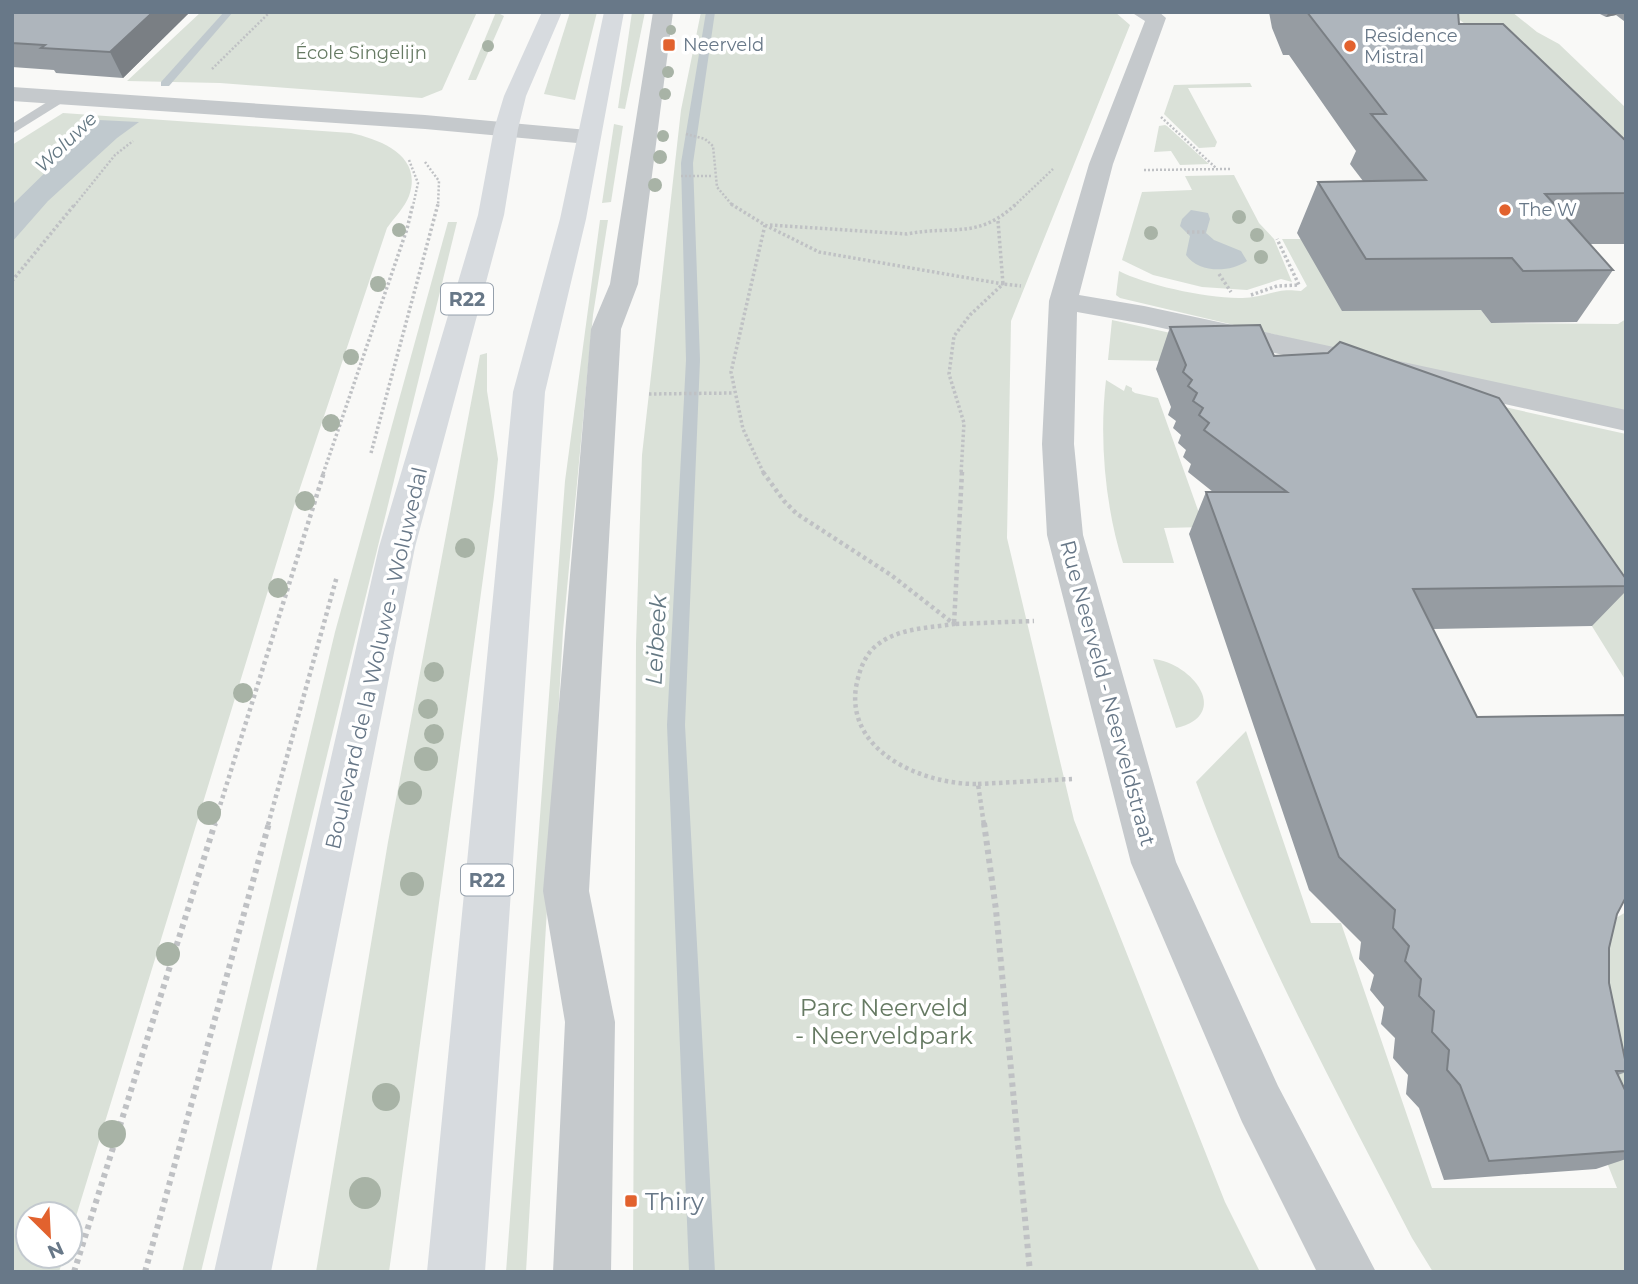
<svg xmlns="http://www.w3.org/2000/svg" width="1638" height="1284" font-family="Montserrat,sans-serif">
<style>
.green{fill:#dae1d8}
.water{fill:#c0c9ce}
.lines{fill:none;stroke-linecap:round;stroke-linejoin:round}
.stream{fill:#c0c9ce;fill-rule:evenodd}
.path-far3{stroke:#bfc1c4;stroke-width:2.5;stroke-dasharray:2 2;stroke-linecap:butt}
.path-far2{stroke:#bfc1c4;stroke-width:3.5;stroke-dasharray:2.5 2.5;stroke-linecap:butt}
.path-far1{stroke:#bfc1c4;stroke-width:4.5;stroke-dasharray:3.5 3.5;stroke-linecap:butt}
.path{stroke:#bfc1c4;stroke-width:6;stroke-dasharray:4.5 4.5;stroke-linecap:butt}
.service{fill:#c5c9cc;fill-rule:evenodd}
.minor{fill:#c5c9cc;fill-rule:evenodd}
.trunk{fill:#d7dbdf;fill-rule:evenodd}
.tree{fill:#a8b3a6}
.wall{fill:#969ca2}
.shaded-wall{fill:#7a7f84}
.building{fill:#aeb5bc;stroke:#7a7f84;stroke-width:2}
.poi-dot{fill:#e2622e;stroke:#fff;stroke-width:2.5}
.labels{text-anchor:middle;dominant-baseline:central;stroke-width:7;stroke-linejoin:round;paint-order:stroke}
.far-poi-label{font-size:18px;fill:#687888;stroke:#fff;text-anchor:start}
.far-park-label{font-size:18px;fill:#667a63;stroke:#fff}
.far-water-label{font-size:19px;font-style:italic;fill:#647883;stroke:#fff}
.shield{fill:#fff;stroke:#95a0ac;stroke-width:2}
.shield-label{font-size:19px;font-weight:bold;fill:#687888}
.street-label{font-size:21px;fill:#687888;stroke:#fff}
.water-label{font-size:23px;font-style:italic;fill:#647883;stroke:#fff}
.near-park-label{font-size:24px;fill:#667a63;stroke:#fff}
.near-poi-label{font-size:24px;fill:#687888;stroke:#fff;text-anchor:start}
</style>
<rect width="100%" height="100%" fill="#f9f9f7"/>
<g class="green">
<polygon points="201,12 477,12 442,90 422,98 220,83 127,81"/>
<polygon points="496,12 504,16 476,80 468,80"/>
<polygon points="570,12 597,12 575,100 544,94"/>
<polygon points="632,12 645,12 625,109 618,108"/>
<polygon points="701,12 1115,12 1130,25 1011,321 1007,538 1074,820 1225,1202 1260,1272 633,1272 636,644 642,455 681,110"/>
<polygon points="1449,12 1512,12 1537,32 1559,44 1626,108 1626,144"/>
<polygon points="1250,83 1252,87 1188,88 1217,142 1215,147 1199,148 1164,114 1174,85"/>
<path d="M63,113L351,133C382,140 423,156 409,196C405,207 394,218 387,228L294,506L70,1236V1214H28V1256H64L59,1272H12V145Z"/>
<polygon points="614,124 623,126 611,202 602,203"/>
<polygon points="1165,125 1167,126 1209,164 1180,165 1171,151 1154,152 1159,126"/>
<polygon points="1234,175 1259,223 1274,239 1292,282 1281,279 1247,290 1202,287 1153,275 1122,260 1142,192 1192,190 1185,176"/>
<polygon points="600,220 608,220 593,315 563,631 526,1272 506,1272 565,481"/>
<polygon points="448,222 457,222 201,1272 182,1272 335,632"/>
<path d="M1282,239H1301L1466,290L1491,323L1618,324L1626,319V411L1340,350L1120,298L1116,295L1119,271C1148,286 1220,302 1253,297C1274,294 1277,288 1301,291L1307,286Z"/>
<polygon points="1112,320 1626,434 1626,681 1585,615 1228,362 1108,360"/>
<polygon points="487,353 487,391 498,459 494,497 389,1272 316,1272 388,842 480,355"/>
<path d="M1106,380L1124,391L1126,385L1132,388V391L1135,393L1158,398L1204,527L1164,528L1174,563H1123C1105,507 1099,438 1106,380Z"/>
<path d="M1153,659C1193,663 1232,715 1176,728Z"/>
<path d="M1246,731L1311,923H1341L1432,1188H1617L1602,1150L1626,1149V1272H1433L1412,1238C1335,1089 1254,940 1196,782Z"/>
<polygon points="1626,912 1626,1139 1578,963 1601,927"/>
</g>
<g class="water">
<polygon points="99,120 139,122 117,138 48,201 12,242 12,205"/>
<path d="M1191,210L1208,213L1210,219L1206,233L1214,240L1241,251L1247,261C1229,273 1199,273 1186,255L1190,236L1180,226L1182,219Z"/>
</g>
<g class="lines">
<g class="stream">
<polygon points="224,12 233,12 169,86 161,86 161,82"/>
<polygon points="706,12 715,12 693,163 700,360 685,725 715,1272 689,1272 667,725 686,360 681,163"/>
</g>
<g class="path-far3">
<polyline points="212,69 270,12"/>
<polyline points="1161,117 1216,168"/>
<polyline points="686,134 705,139 713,146 717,187 733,206"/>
<polyline points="409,160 418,183 413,206"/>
<polyline points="425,162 439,181 438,206"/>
<polyline points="1144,170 1230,169"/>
<polyline points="681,176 712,176"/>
<polyline points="74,206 115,155 133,141"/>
<polyline points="1014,206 1053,169"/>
</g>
<g class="path-far2">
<polyline points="731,204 765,225 731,372 743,429 764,474"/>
<polyline points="998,221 1003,284 1021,286"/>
<polyline points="765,225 819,252 1003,284 970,315 954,336 949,374 964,423 961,474"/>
<path d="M770,225L907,234C952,225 978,240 1016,204"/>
<polyline points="1187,232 1206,232"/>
<polyline points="1219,274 1231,292"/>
<polyline points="12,281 75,204"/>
<polyline points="1251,295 1277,286 1299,285 1277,239"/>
<polyline points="649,394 732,393"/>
<polyline points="371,453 438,204"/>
<polyline points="323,474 407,229 413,204"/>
</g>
<g class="path-far1">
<path d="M763,472L784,501L797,514L891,575L954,624C929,628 898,628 877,645C864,655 859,672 856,687C846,753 925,785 978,784L984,825"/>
<polyline points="962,472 954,624 1034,621"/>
<polyline points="978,784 1072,779"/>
<polyline points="214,825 324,472"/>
<polyline points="268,825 337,576"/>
</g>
<g class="path">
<polyline points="984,823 996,910 1030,1272"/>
<polyline points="74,1272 215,823"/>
<polyline points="145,1272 269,823"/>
</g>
<polygon class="service" points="60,94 67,98 65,101 12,134 12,124"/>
<g class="minor">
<polygon points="653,12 673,12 638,284 621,329 589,891 615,1022 611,1272 553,1272 565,1022 543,891 591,329 610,284"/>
<polygon points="1131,12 1159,12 1166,18 1113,164 1079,295 1144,306 1626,410 1626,431 1144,324 1077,312 1074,444 1083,535 1176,862 1278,1086 1376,1272 1317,1272 1242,1122 1131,863 1047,535 1042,444 1049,301 1089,164 1145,21"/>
<polygon points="12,87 425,115 588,130 596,132 600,137 596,142 588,144 425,129 12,101"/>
</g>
<g class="trunk">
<polygon points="542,12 562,12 526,96 518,129 504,215 415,547 271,1272 214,1272 379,547 478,215 494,129 504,96"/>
<polygon points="604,12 624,12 586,219 545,392 485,1272 427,1272 513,392 560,219"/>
</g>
</g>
<g class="tree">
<circle cx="671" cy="30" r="5"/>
<circle cx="488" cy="46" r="6"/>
<circle cx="668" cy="72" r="6"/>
<circle cx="665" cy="94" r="6"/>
<circle cx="663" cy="136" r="6"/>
<circle cx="660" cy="157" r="7"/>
<circle cx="655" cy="185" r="7"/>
<circle cx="1239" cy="217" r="7"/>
<circle cx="399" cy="230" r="7"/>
<circle cx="1151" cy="233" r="7"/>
<circle cx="1257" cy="235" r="7"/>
<circle cx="1261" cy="257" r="7"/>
<circle cx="378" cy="284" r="8"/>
<circle cx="351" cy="357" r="8"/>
<circle cx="331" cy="423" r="9"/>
<circle cx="305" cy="501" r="10"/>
<circle cx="465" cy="548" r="10"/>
<circle cx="278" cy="588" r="10"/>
<circle cx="434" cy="672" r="10"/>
<circle cx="243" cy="693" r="10"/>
<circle cx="428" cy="709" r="10"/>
<circle cx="434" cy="734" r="10"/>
<circle cx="426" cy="759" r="12"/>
<circle cx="410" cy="793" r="12"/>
<circle cx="209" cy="813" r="12"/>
<circle cx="412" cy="884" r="12"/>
<circle cx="168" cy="954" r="12"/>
<circle cx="386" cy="1097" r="14"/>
<circle cx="112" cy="1134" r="14"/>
<circle cx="365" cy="1193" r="16"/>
</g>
<g class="wall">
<polygon points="12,12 190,12 123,78 56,73 54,70 12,67"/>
<polygon points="1269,12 1458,12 1459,24 1626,141 1626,244 1590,244 1613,270 1577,322 1491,323 1481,310 1342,311 1297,233 1318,182 1363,181 1350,164 1356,151 1289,55 1283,55 1272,28"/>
<polygon points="1596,12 1626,12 1626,21 1624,21 1616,15 1606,17"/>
<polygon points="1170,327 1274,356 1626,579 1626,591 1592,626 1433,629 1477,717 1617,914 1609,948 1609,983 1626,1064 1626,1072 1618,1075 1626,1092 1626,1159 1596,1169 1444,1180 1419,1108 1406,1094 1408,1075 1393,1058 1395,1038 1381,1024 1384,1007 1370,990 1374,975 1359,959 1361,942 1309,890 1189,534 1206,492 1213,492 1188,472 1191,464 1183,457 1186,450 1178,443 1181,435 1173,428 1176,421 1168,415 1171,407 1156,369"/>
</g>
<g class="shaded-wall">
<polygon points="153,12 190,12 123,78 110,52"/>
<polygon points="1609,12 1618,12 1616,15 1606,17"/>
</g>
<g class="building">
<polygon points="12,12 153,12 110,52 41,48 45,45 12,43"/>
<polygon points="1307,12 1458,12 1459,24 1503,24 1626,141 1626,193 1545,194 1613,270 1523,271 1512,258 1366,259 1318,182 1426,180 1371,114 1386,114"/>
<polygon points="1260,325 1274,356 1328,353 1340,342 1499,398 1626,579 1626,586 1413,589 1477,717 1626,715 1626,897 1617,914 1609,948 1609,983 1626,1064 1626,1071 1616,1071 1626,1092 1626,1151 1489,1161 1460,1085 1447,1070 1449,1050 1432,1032 1434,1011 1419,996 1421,979 1405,961 1409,946 1393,928 1395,910 1339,857 1206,492 1287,492 1204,430 1209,423 1199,415 1203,408 1193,401 1197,393 1188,386 1192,380 1183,372 1186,365 1170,327"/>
</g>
<g class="poi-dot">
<rect x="662" y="38" width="14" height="14" rx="3.5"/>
<circle cx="1350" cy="46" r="7"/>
<circle cx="1505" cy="210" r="7"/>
<rect x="624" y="1194" width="14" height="14" rx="3.5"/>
</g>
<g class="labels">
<g class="far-poi-label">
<text x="1364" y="36">Residence<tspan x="1364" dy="21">Mistral</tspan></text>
<text x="683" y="45">Neerveld</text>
<text x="1519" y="210">The W</text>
</g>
<g class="far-park-label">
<text x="361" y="53">École Singelijn</text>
</g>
<g class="far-water-label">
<text transform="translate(66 142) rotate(-44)">Woluwe</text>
</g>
<g class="shield">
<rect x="441" y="283.5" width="52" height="31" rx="5"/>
<rect x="461" y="864.5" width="52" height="31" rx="5"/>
</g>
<g class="shield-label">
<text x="467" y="299">R22</text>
<text x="487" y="880">R22</text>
</g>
<g class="street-label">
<text transform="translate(376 658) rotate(-77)">Boulevard de la Woluwe - Woluwedal</text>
<text transform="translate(1108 693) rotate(75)">Rue Neerveld - Neerveldstraat</text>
</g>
<g class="water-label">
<text transform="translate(656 640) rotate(-87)">Leibeek</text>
</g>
<g class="near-park-label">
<text x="884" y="1007">Parc Neerveld<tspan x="884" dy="28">- Neerveldpark</tspan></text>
</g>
<g class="near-poi-label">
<text x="645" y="1201">Thiry</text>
</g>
</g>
<rect width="1638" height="1284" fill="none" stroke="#687888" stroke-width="28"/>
<g transform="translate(49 1235) rotate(156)"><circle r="33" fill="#ffffff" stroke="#c3c9cf" stroke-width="2"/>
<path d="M0-5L12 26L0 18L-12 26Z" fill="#e2622e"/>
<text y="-10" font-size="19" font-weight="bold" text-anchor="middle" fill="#687888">N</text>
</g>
</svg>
